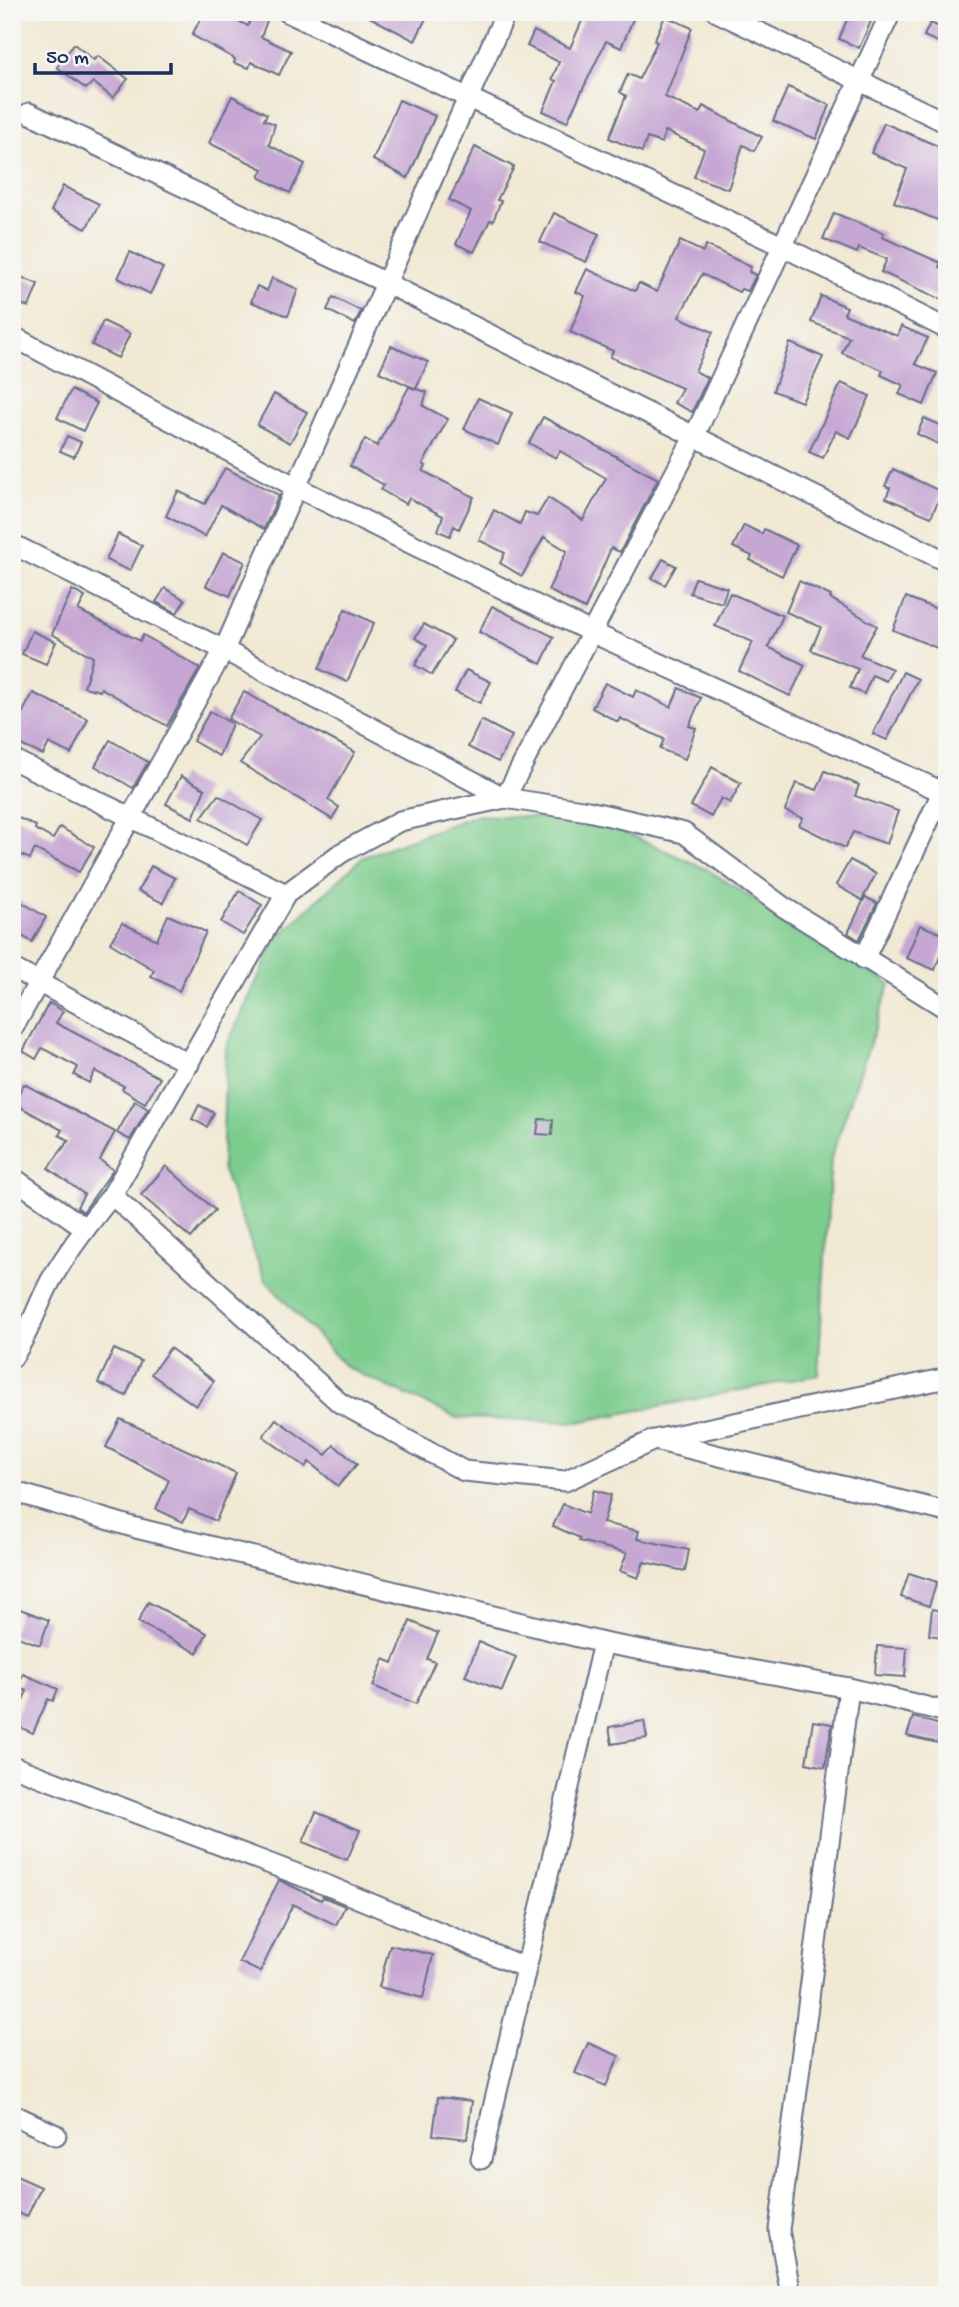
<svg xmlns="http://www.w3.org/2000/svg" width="959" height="2307" font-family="'Gochi Hand',sans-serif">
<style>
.green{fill:#7ccc8c;stroke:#4c7e75;stroke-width:2}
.building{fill:#c6a6d3}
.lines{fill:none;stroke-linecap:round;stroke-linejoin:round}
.minor-casing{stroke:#667087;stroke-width:23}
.minor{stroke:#fff;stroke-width:19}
</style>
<rect width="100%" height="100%" fill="#f6f6f2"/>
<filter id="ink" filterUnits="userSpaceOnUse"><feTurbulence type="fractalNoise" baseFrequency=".0143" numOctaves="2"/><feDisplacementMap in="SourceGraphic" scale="14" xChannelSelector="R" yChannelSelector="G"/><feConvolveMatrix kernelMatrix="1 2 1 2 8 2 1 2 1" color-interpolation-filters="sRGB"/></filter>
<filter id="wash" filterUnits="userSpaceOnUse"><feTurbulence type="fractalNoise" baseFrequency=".00686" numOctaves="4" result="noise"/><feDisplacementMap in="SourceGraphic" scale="28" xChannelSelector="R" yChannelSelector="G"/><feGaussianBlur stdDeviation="1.57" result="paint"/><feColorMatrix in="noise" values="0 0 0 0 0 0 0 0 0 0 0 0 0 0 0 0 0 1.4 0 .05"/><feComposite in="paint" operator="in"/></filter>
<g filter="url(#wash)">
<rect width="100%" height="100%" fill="#f1e9d4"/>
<polygon class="green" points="476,815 597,820 706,869 890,984 831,1158 818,1375 578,1422 457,1418 347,1368 265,1280 222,1168 226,1048 276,939 363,857"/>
<g id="blocks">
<g class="building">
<polygon points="204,12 221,12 248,26 253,12 268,18 261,37 291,51 279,75 251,62 249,68 234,63 235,59 192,35"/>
<polygon points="360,12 429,12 415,41"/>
<polygon points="586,12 636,12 621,48 606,41 567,122 543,111 556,81 552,79 559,62 527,46 534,31 570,48"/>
<polygon points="850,12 872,19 859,48 839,39"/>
<polygon points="665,16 692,28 665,97 700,113 703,106 762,137 754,151 743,145 728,189 694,177 704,149 665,131 662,143 647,138 642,152 609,138 626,96 620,92 628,74 639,79 657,42 654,41"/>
<polygon points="930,23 947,30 947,46 924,36"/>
<polygon points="74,44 94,60 98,56 128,79 113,98 93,82 86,89 57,67"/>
<polygon points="788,87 830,105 816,139 773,121"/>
<polygon points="232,96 267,114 264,120 275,124 269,145 305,164 290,193 259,177 263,169 209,143"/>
<polygon points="399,100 435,116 408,178 373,160"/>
<polygon points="884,123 947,150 947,224 894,202 907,169 871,153"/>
<polygon points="475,147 514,167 497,200 501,201 493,221 490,220 474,252 456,244 471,211 449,200"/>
<polygon points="63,186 99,204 86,229 51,211"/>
<polygon points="554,213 599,234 586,262 540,242"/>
<polygon points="834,213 884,233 882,237 941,263 939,267 947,270 947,302 881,272 887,259 859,248 857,253 823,239"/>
<polygon points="680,241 703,252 706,245 751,267 749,272 756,275 748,291 741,289 739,292 702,274 679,317 713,332 695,371 708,378 692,412 674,403 682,388 610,357 613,351 570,332 585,296 576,292 587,269 635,291 639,283 657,292"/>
<polygon points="130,252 163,268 150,294 118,278"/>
<polygon points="16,275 38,284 29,307 12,301"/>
<polygon points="272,278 298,289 288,316 251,302 257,286 267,291"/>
<polygon points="821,296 847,307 844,314 897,336 901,326 928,338 915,364 937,373 924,405 899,394 903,385 881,375 883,370 842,353 849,337 811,322"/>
<polygon points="333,297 361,311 355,324 327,310"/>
<polygon points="103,321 130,334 118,358 92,345"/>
<polygon points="790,343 823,357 802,402 773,391"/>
<polygon points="391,346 428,362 416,389 379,372"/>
<polygon points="841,383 870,396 850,438 836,431 823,458 809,452"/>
<polygon points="409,387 427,392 423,406 448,419 423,464 426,466 423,471 474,497 459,529 454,526 450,536 438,531 443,516 409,498 406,504 381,490 384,485 350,466 365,439 377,446"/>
<polygon points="71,390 97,403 83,431 57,418"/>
<polygon points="274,394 307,412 290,443 257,425"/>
<polygon points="478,398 512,413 498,445 464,429"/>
<polygon points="543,417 658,479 620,552 611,548 585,609 548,590 567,551 544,537 522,576 500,563 505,553 479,540 494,510 520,524 525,512 537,516 548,498 583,520 606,478 560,451 556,458 529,443"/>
<polygon points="924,418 945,427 938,444 917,434"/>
<polygon points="67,436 81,442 74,457 60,451"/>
<polygon points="225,468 279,495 264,529 221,505 205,537 166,516 178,491 205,504"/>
<polygon points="893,469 942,492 931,517 886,498 890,488 885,486"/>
<polygon points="744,525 762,534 764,529 797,545 782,576 750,560 752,556 733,547"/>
<polygon points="118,534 142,546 130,571 106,560"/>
<polygon points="223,552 245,562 230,596 206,586"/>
<polygon points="663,559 676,566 665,585 652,578"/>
<polygon points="695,578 727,588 722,603 690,593"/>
<polygon points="799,581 831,596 830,598 877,626 860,655 892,669 886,681 872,675 864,694 850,688 858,669 811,650 821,627 786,612"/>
<polygon points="165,588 185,600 177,613 156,602"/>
<polygon points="72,590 85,597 78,610 140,641 143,635 200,668 167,726 101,688 100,691 84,687 93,657 52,634"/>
<polygon points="730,593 783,616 768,647 805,665 790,696 739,671 753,642 715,626"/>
<polygon points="906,597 947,613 947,652 893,630"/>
<polygon points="492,606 554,637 541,664 479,632"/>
<polygon points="345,609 374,623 347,682 319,669"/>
<polygon points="424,624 453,640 432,675 415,665 427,645 415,638"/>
<polygon points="32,631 56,642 46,664 22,654"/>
<polygon points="466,670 491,682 480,703 455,692"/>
<polygon points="903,672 918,679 887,740 873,734"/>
<polygon points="605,683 633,697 636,690 671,707 679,688 701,698 689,726 696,728 685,759 660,749 664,739 620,718 618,722 592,708"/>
<polygon points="244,692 355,752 328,800 339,807 332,819 240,763 260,737 228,719"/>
<polygon points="33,693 88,719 71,754 49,743 43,755 12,741 12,723 16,725"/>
<polygon points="210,711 232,724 219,756 193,741"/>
<polygon points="481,720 512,736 498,762 468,747"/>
<polygon points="110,740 148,762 133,788 95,766"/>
<polygon points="712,767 741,783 730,803 721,798 711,817 691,806"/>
<polygon points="825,771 859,785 855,796 898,811 887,844 853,832 845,848 799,825 803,818 785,811 796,783 817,790"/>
<polygon points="181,776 205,789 193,818 166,804"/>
<polygon points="218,795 262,820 247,845 201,818"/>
<polygon points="12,815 36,826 35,829 53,839 60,827 94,847 79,872 35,849 30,859 12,851"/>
<polygon points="850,860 876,874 862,900 836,885"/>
<polygon points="151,866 175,878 163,903 138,891"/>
<polygon points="239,891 262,905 243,935 221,922"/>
<polygon points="865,897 877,903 859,940 848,933"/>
<polygon points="18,900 46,917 32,942 12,930 12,911"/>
<polygon points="168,915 206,932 179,991 151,976 154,970 110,943 122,923 157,940"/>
<polygon points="920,925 947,936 935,970 906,958"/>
<polygon points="49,1003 63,1011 56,1023 160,1078 145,1103 122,1089 124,1086 95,1071 89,1083 74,1075 78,1067 42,1048 36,1059 23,1051"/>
<polygon points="24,1084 115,1132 100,1160 113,1170 83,1212 77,1207 84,1194 48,1168 69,1140 59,1135 62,1130 13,1103"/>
<polygon points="135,1101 148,1109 130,1140 117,1133"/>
<polygon points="199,1105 214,1113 207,1127 192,1119"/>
<polygon points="539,1119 553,1120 552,1135 537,1134"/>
<polygon points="166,1166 215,1210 191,1238 141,1195"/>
<polygon points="170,1348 214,1381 196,1406 151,1374"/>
<polygon points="114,1349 141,1361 126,1396 98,1383"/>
<polygon points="120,1419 236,1473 216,1521 189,1509 183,1522 156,1509 169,1480 106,1447"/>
<polygon points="276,1419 326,1455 334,1445 357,1464 338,1486 309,1462 305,1467 263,1436"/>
<polygon points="594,1490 611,1495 603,1523 639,1531 637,1539 689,1550 685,1571 644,1562 638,1578 620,1571 627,1553 579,1541 580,1538 553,1526 563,1504 587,1514"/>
<polygon points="909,1573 937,1582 929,1606 901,1597"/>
<polygon points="148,1602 207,1633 197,1653 138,1622"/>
<polygon points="20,1609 49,1620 40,1645 12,1635"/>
<polygon points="932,1609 947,1612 947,1638 929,1635"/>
<polygon points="410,1621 438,1633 427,1659 435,1662 416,1704 373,1686 384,1659 393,1663"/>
<polygon points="479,1642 516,1657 502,1691 465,1676"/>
<polygon points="877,1646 907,1648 905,1677 875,1675"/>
<polygon points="23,1674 58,1689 53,1701 48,1699 33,1733 12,1724 27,1691 18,1687"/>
<polygon points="913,1717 947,1727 947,1745 907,1736"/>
<polygon points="644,1721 647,1738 612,1744 609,1727"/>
<polygon points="813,1721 832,1724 825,1767 806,1763"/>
<polygon points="316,1812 360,1830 347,1860 303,1842"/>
<polygon points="279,1880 321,1900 323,1897 345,1906 336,1925 293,1904 260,1972 239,1962"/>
<polygon points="390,1945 433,1955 423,1998 379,1987"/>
<polygon points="588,2043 619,2056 606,2086 575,2073"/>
<polygon points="438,2097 472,2101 467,2139 433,2135"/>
<polygon points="12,2174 41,2187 27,2217 12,2210"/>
</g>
</g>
</g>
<g filter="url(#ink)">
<use href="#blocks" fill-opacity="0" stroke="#667087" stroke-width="2"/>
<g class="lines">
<g class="minor-casing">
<g id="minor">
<polyline points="287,12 782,246 947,329"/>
<polyline points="717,12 947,123"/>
<polyline points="29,113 386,283 947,562"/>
<polyline points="12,336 296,487 593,633 947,794"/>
<polyline points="12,544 224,650 505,798 588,811 684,833 782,906 947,1009"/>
<polyline points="12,759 286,894"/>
<polyline points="864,959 947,782"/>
<polyline points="12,968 189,1064"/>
<polyline points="12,1030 224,650 506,12"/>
<polyline points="12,1177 85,1228"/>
<polyline points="112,1195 340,1403 464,1471 565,1481 654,1440 947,1378"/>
<path d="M12,1358C29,1334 37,1306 51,1280C68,1250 90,1222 112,1195L286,894L341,853L400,821L505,798L695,435L891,12"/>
<polyline points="659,1441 947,1512"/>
<polyline points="12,1491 136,1528 603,1643 849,1688 947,1712"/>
<polyline points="12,1766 331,1887 526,1968"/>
<polyline points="12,2114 56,2135"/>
<polyline points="481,2159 603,1643"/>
<polyline points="791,2295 779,2230 849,1688"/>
</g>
</g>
<use href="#minor" class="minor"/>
</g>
</g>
<rect width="959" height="2307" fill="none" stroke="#f6f6f2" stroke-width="42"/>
<path d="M35 63v10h136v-10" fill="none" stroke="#1b2f5e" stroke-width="3.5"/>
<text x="46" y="63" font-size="21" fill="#1b2f5e" stroke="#f6f6f2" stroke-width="5" paint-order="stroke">50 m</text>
</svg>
